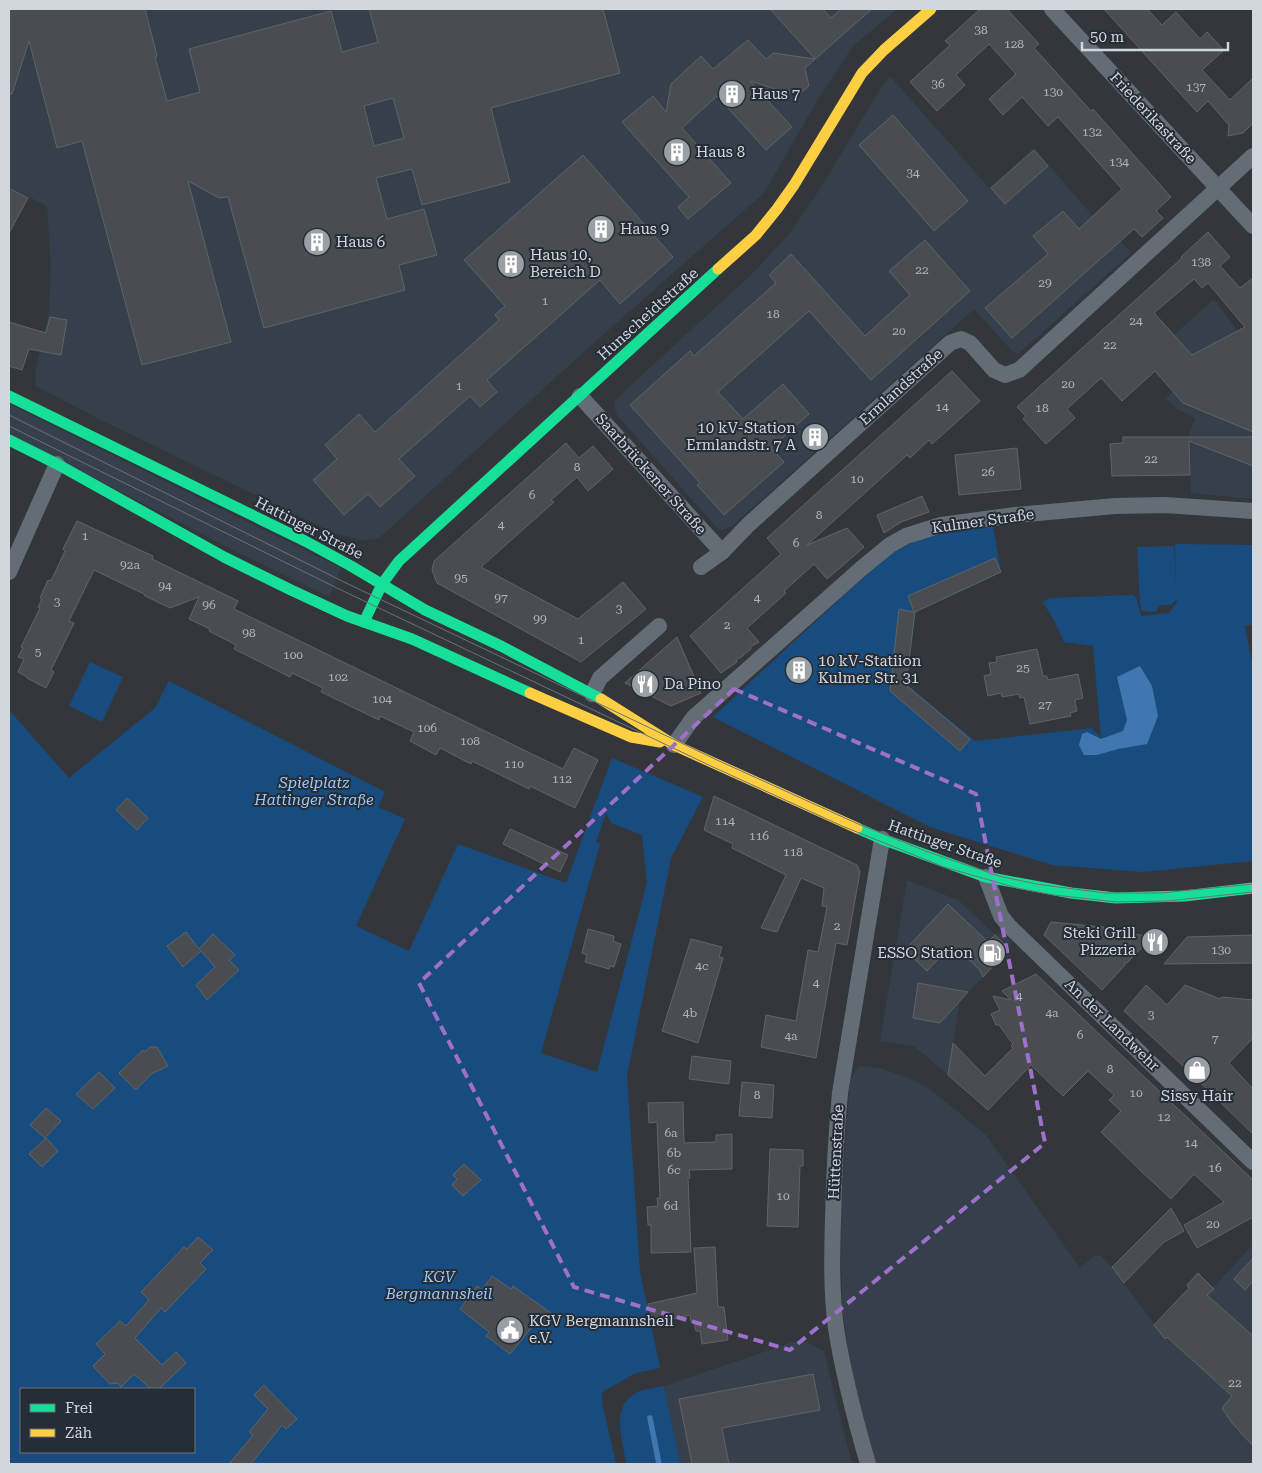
<svg xmlns="http://www.w3.org/2000/svg" width="1262" height="1473" font-family="'Roboto Serif',serif">
<style>
.built{fill:#35404c}
.green{fill:#194c7e;fill-rule:evenodd}
.water{fill:#4177b0}
.lines{fill:none;stroke-linecap:round;stroke-linejoin:round}
.stream{stroke:#4177b0;stroke-width:5.5}
.building{fill:#494c50;stroke:#606367;fill-rule:evenodd}
.street{stroke:#646d75;stroke-width:16}
.fast{stroke:#16e098;stroke-width:11}
.slow{stroke:#ffcf43;stroke-width:11}
.tram{stroke:#6b7177;stroke-width:1}
.marked{fill:none;stroke:#9e70cb;stroke-width:4;stroke-dasharray:10 6;stroke-linejoin:round}
.labels{text-anchor:middle;dominant-baseline:central;stroke-width:4;stroke-linejoin:round;paint-order:stroke}
.number-label{font-size:12px;fill:#b0b4ba}
.poi-label{font-size:15px;fill:#d2d7dd;stroke:#252d36;text-anchor:start}
.street-label{font-size:15px;fill:#d2d7dd;stroke:#252d36}
.park-label{font-size:15px;font-style:italic;fill:#9ac8fb;stroke:#252d36}
</style>
<rect width="100%" height="100%" fill="#33373c"/>
<g class="built">
<polygon points="9,9 897,9 853,46 817,101 764,193 597,340 378,539 361,540 334,533 103,421 36,386 35,373 49,312 51,266 47,206 11,188 9,191"/>
<polygon points="890,76 989,188 1034,148 1092,215 1096,213 1131,253 1018,354 1013,352 974,309 731,527 722,530 718,529 617,415 614,405 615,400 755,271 789,234 820,189 879,91"/>
<polygon points="1214,299 1247,344 1253,340 1253,499 1191,493 1190,432 1195,418 1177,409 1166,399 1173,392 1146,360"/>
<polygon points="9,404 341,568 329,597 237,552 9,434"/>
<polygon points="907,880 958,900 993,933 1002,933 1010,941 1009,949 960,1001 948,1075 914,1046 880,1041"/>
<polygon points="866,1066 879,1068 914,1080 931,1090 986,1135 1080,1268 1094,1256 1101,1256 1112,1267 1165,1339 1253,1245 1253,1464 876,1464 852,1374 842,1307 841,1205 850,1080 858,1067"/>
<polygon points="793,1342 807,1342 824,1351 852,1464 680,1464 664,1386"/>
</g>
<g class="green">
<polygon points="993,526 1001,572 915,612 907,685 975,741 1092,728 1101,738 1093,646 1064,642 1055,622 1043,602 1049,598 1133,595 1137,599 1141,616 1169,613 1177,602 1177,599 1171,605 1159,605 1156,612 1142,611 1140,603 1137,547 1174,546 1176,587 1175,544 1253,545 1253,624 1245,626 1253,668 1253,861 1143,872 1052,865 930,827 713,717 841,598 892,553 917,540 943,533"/>
<polygon points="90,662 123,677 102,722 69,706"/>
<path d="M169,681L385,792L378,807L405,819L356,926L409,951L458,844L566,883L612,758L703,797L671,858L627,1076L640,1272L660,1368L636,1373L602,1392V1403L616,1464H9V710L69,778L155,708ZM606,813L611,823L642,835L647,883L597,1072L541,1053L600,844L596,842ZM21,1389H194V1452H21Z"/>
<path d="M664,1386L680,1464H625L626,1462C623,1441 611,1409 633,1395C641,1389 655,1388 664,1386Z"/>
</g>
<polygon class="water" points="1140,666 1152,686 1158,716 1147,744 1118,749 1097,755 1084,755 1079,745 1082,734 1087,732 1101,739 1123,731 1127,720 1117,677"/>
<g class="lines">
<polyline class="stream" points="650,1418 659,1464"/>
</g>
<g class="building">
<path d="M9,9H145L157,56L155,57L167,101L200,92L189,49L331,11L342,52L378,42L369,9H603L620,73L491,108L510,182L422,205L412,169L376,178L387,219L424,209L437,255L399,265L405,290L264,328L228,197L219,198L188,181L231,342L142,365L82,141L57,148L29,41L12,94H9ZM393,98L404,138L374,146L364,106Z"/>
<polygon points="770,9 823,9 831,18 841,9 872,9 805,68 809,86 797,96 750,81 792,127 766,150 717,96 682,128 731,183 688,219 678,207 689,197 622,122 653,96 666,112 671,84 701,56 713,69 748,40 766,59 773,53 815,59"/>
<polygon points="980,9 1007,9 1039,44 1034,48 1091,111 1093,109 1171,197 1156,211 1163,218 1142,237 1134,229 1012,338 985,308 1048,254 1033,236 1063,211 1079,229 1122,189 1058,117 1048,126 1022,97 1003,115 989,99 1016,74 989,44 956,75 965,85 937,111 910,82 950,45 945,41"/>
<polygon points="1104,9 1147,9 1162,25 1176,12 1200,39 1207,32 1224,50 1202,70 1230,100 1253,78 1253,123 1243,133 1228,136 1229,125 1208,101 1197,112"/>
<polygon points="893,115 968,201 934,231 859,145"/>
<polygon points="1034,150 1048,166 1005,204 991,188"/>
<polygon points="583,155 673,257 620,304 600,280 487,380 497,392 480,407 470,396 399,459 415,476 380,507 368,494 344,515 313,480 337,459 325,445 359,414 375,432 499,320 495,315 505,306 464,260"/>
<polygon points="9,188 28,198 9,233"/>
<path d="M1208,232L1230,257L1220,266L1240,288L1253,278V432L1183,403L1155,371L1122,401L1101,378L1067,409L1075,418L1046,444L1023,419L1026,416L1017,407L1171,268L1182,258L1181,257ZM1194,279L1202,288L1208,283L1245,327L1192,355L1154,313Z"/>
<polygon points="925,240 970,291 871,380 809,311 718,392 743,419 783,384 809,414 771,448 784,462 724,515 697,485 700,483 630,405 690,351 694,356 776,283 769,275 791,254 865,336 910,295 889,271"/>
<polygon points="50,317 67,320 61,355 29,349 22,370 9,366 9,322 46,333"/>
<polygon points="952,371 980,401 932,444 929,440 910,458 907,455 807,545 847,528 864,547 827,579 814,564 784,591 786,593 747,628 759,642 750,647 751,649 743,655 743,656 736,660 737,662 721,673 690,636 781,554 767,538"/>
<polygon points="1123,437 1253,437 1253,466 1189,441 1190,475 1112,476 1110,444 1123,443"/>
<polygon points="566,443 579,458 593,446 613,469 588,491 577,477 551,500 554,502 481,567 578,619 623,582 646,609 581,662 437,583 432,570 434,561"/>
<polygon points="1017,448 1021,489 959,495 955,455"/>
<polygon points="922,496 929,512 901,522 884,533 877,515"/>
<polygon points="77,521 153,556 152,559 238,601 234,609 563,769 574,748 598,760 575,808 530,786 529,789 472,761 471,764 440,748 436,755 410,741 414,732 380,716 379,720 321,692 323,688 292,673 290,677 234,649 236,645 209,631 210,629 189,619 199,597 170,608 145,596 144,594 94,570 69,621 74,623 51,670 54,672 46,688 27,678 27,677 18,672 24,659 18,657 23,648 21,647 40,608 38,607 42,599 40,598 48,580 51,581 65,551 63,549"/>
<polygon points="995,558 1001,572 915,612 906,685 970,739 960,751 890,691 899,609 914,612 908,596"/>
<polygon points="677,637 701,693 671,706 625,683"/>
<polygon points="1037,649 1043,676 1047,676 1048,680 1078,674 1083,698 1075,700 1077,711 1070,713 1071,716 1030,724 1024,697 1020,698 1019,694 1002,697 1001,693 988,696 984,676 991,674 989,663 997,662 996,657"/>
<polygon points="714,796 857,865 860,872 847,945 836,943 816,1058 761,1047 766,1015 796,1021 808,950 818,952 827,907 822,906 824,888 801,878 777,932 761,928 786,875 732,848 733,844 704,830"/>
<polygon points="127,798 148,818 137,830 116,810"/>
<polygon points="510,829 568,855 560,872 503,844"/>
<polygon points="948,904 988,942 995,935 1009,949 983,977 980,970 952,944 927,971 905,950"/>
<polygon points="1051,922 1104,927 1103,932 1153,936 1127,963 1124,963 1125,965 1102,990 1044,935"/>
<polygon points="588,929 614,936 613,941 621,944 614,967 610,966 609,969 585,962 587,955 582,953"/>
<polygon points="186,932 199,949 213,934 235,955 229,960 239,970 207,1000 196,985 215,967 201,951 183,967 167,946"/>
<polygon points="1253,935 1253,963 1164,964 1187,937"/>
<polygon points="691,939 722,947 719,957 723,958 698,1043 662,1031"/>
<polygon points="1036,974 1253,1180 1253,1217 1197,1248 1184,1225 1224,1202 1194,1174 1171,1199 1143,1173 1101,1132 1121,1111 1109,1100 1114,1095 1088,1071 1063,1096 1031,1065 988,1110 948,1075 953,1043 985,1076 1013,1048 1011,1046 1013,1044 999,1025 996,1025 991,1014 1000,1010 993,996 1011,1000 1002,991"/>
<polygon points="918,983 968,992 940,1023 913,1018"/>
<polygon points="1146,985 1167,1005 1185,985 1220,999 1222,997 1253,1000 1253,1038 1229,1063 1253,1089 1253,1134 1181,1064 1124,1011"/>
<polygon points="150,1047 157,1047 168,1066 151,1074 136,1090 119,1073 143,1050 145,1052"/>
<polygon points="692,1056 731,1061 729,1084 689,1079"/>
<polygon points="99,1072 115,1088 93,1109 76,1094"/>
<polygon points="742,1082 774,1085 772,1118 739,1116"/>
<polygon points="683,1102 684,1143 716,1142 716,1135 732,1134 732,1169 689,1170 690,1178 688,1178 691,1252 651,1253 651,1225 648,1225 647,1207 658,1206 657,1198 660,1198 657,1122 649,1123 648,1103"/>
<polygon points="46,1108 61,1121 45,1138 30,1125"/>
<polygon points="46,1138 58,1151 42,1167 29,1154"/>
<polygon points="770,1149 803,1150 803,1166 800,1166 798,1227 767,1226"/>
<polygon points="464,1164 481,1180 463,1196 452,1185 457,1179 453,1175"/>
<polygon points="1171,1208 1184,1231 1164,1242 1124,1283 1112,1267"/>
<polygon points="198,1237 213,1250 200,1263 206,1269 165,1312 161,1308 135,1338 162,1365 176,1352 186,1363 159,1389 151,1389 134,1374 121,1387 118,1383 110,1384 93,1366 105,1354 96,1344 120,1321 126,1326 149,1300 141,1292 184,1247 187,1249"/>
<polygon points="715,1247 718,1307 724,1307 728,1340 702,1344 700,1331 696,1331 694,1322 691,1322 690,1315 653,1323 648,1304 697,1293 694,1248"/>
<polygon points="1253,1258 1253,1281 1245,1290 1234,1279"/>
<polygon points="1198,1273 1214,1289 1207,1295 1253,1336 1253,1446 1232,1423 1222,1408 1232,1396 1167,1337 1165,1339 1154,1325 1189,1288 1187,1285"/>
<polygon points="492,1276 511,1289 513,1286 551,1313 541,1325 537,1321 510,1354 486,1336 489,1332 460,1309 477,1286 482,1290"/>
<polygon points="813,1374 820,1410 722,1428 729,1464 692,1464 679,1399"/>
<polygon points="264,1385 297,1419 286,1429 282,1425 251,1464 229,1464 253,1435 249,1432 268,1409 254,1395"/>
</g>
<g class="lines">
<g class="street">
<polyline points="1052,9 1253,226"/>
<polyline points="580,396 722,552"/>
<polyline points="701,567 722,552 748,525 950,343 961,339 970,343 994,370 1005,375 1019,370 1253,156"/>
<polyline points="9,572 57,464"/>
<polyline points="592,694 600,678 659,626"/>
<polyline points="674,745 693,718 862,568 890,545 906,536 941,525 1015,515 1115,506 1165,505 1253,511"/>
<polyline points="986,877 1001,916 1009,926 1253,1162"/>
<path d="M868,1464C855,1419 843,1374 836,1328C831,1291 832,1254 833,1218C834,1176 836,1135 840,1093L882,839"/>
</g>
<g class="fast">
<polyline points="9,396 305,541 351,566 425,610 501,646 601,699"/>
<polyline points="9,440 57,464 224,557 291,590 347,616 412,639 530,693"/>
<polyline points="364,622 382,584 399,561 718,269"/>
<polyline points="857,828 882,839 986,877 1071,893 1116,898 1184,896 1253,888"/>
</g>
<g class="slow">
<polyline points="718,269 756,235 777,209 794,185 862,73 884,50 931,9"/>
<polyline points="530,693 631,737 660,742"/>
<polyline points="601,699 674,745 857,828"/>
</g>
<g class="tram">
<polyline points="9,415 344,582 717,760 856,823 928,852 999,876 1036,884 1105,893 1161,893 1253,884"/>
<polyline points="9,426 341,590 713,767 842,826 944,867 1017,888 1054,895 1116,902 1167,901 1253,892"/>
</g>
</g>
<path class="marked" d="M734,689L976,794L1045,1143L790,1350L574,1287L419,983Z"/>
<defs>
<g id="building-disc" transform="scale(1.4375)"><circle r="9.5" fill="#9a9fa5" stroke="#252d36"/><path d="M-4-6H4V6H1V3H-1V6H-4ZM-2.5-4.3h1.7v1.8h-1.7ZM.8-4.3h1.7v1.8H.8ZM-2.5-1h1.7V.8h-1.7ZM.8-1h1.7V.8H.8Z" fill="#fff"/></g>
<g id="restaurant-disc" transform="scale(1.4375)"><circle r="9.5" fill="#9a9fa5" stroke="#252d36"/><path d="M-5-6h1v4h1v-4h1v4h1v-4h1v5L-1.5 .5V6h-2V.5L-5-1ZM5-6V6H3V1.5H1.5Q1.5-4 5-6Z" fill="#fff"/></g>
<g id="fuel-disc" transform="scale(1.4375)"><circle r="9.5" fill="#9a9fa5" stroke="#252d36"/><path d="M-5.5-6h7V0h2V4h1.3V-2.5L3-4.5l.8-.8L6-3V5H2.5V1h-1V6h-7ZM-4.2-4.7v3.2H.2V-4.7Z" fill="#fff"/></g>
<g id="shop-disc" transform="scale(1.4375)"><circle r="9.5" fill="#9a9fa5" stroke="#252d36"/><path d="M-5-2.5h2.3a2.7 3.5 0 0 1 5.4 0H5L5.5 6h-11ZM-1.5-2.5h3a1.5 2.3 0 0 0-3 0Z" fill="#fff"/></g>
<g id="civic-disc" transform="scale(1.4375)"><circle r="9.5" fill="#9a9fa5" stroke="#252d36"/><path d="M-.6-6.5H3V-4.5H.6V-3L4-1V1h2V6H-6V1h2V-1L-.6-3ZM-1.2 2.5V6h2.4V2.5Z" fill="#fff"/></g>
</defs>
<g fill-rule="evenodd">
<use href="#building-disc" x="732" y="94"/>
<use href="#building-disc" x="677" y="152"/>
<use href="#building-disc" x="601" y="229"/>
<use href="#building-disc" x="317" y="242"/>
<use href="#building-disc" x="511" y="264"/>
<use href="#building-disc" x="815" y="437"/>
<use href="#building-disc" x="799" y="670"/>
<use href="#restaurant-disc" x="645" y="684"/>
<use href="#restaurant-disc" x="1155" y="942"/>
<use href="#fuel-disc" x="992" y="953"/>
<use href="#shop-disc" x="1197" y="1070"/>
<use href="#civic-disc" x="510" y="1330"/>
</g>
<g class="labels">
<g class="number-label">
<text x="981" y="30">38</text>
<text x="1014" y="44">128</text>
<text x="938" y="84">36</text>
<text x="1196" y="87">137</text>
<text x="1053" y="92">130</text>
<text x="1092" y="132">132</text>
<text x="1119" y="162">134</text>
<text x="913" y="173">34</text>
<text x="1201" y="262">138</text>
<text x="922" y="270">22</text>
<text x="1045" y="283">29</text>
<text x="545" y="301">1</text>
<text x="773" y="314">18</text>
<text x="1136" y="321">24</text>
<text x="899" y="331">20</text>
<text x="1110" y="345">22</text>
<text x="1068" y="384">20</text>
<text x="459" y="386">1</text>
<text x="942" y="407">14</text>
<text x="1042" y="408">18</text>
<text x="1151" y="459">22</text>
<text x="577" y="467">8</text>
<text x="988" y="472">26</text>
<text x="857" y="479">10</text>
<text x="532" y="495">6</text>
<text x="819" y="515">8</text>
<text x="501" y="525">4</text>
<text x="85" y="536">1</text>
<text x="796" y="543">6</text>
<text x="130" y="565">92a</text>
<text x="461" y="578">95</text>
<text x="165" y="586">94</text>
<text x="501" y="598">97</text>
<text x="757" y="598">4</text>
<text x="57" y="602">3</text>
<text x="209" y="605">96</text>
<text x="619" y="609">3</text>
<text x="540" y="619">99</text>
<text x="727" y="625">2</text>
<text x="249" y="633">98</text>
<text x="581" y="640">1</text>
<text x="38" y="652">5</text>
<text x="293" y="655">100</text>
<text x="1023" y="668">25</text>
<text x="338" y="677">102</text>
<text x="382" y="699">104</text>
<text x="1045" y="705">27</text>
<text x="427" y="728">106</text>
<text x="470" y="741">108</text>
<text x="514" y="764">110</text>
<text x="562" y="779">112</text>
<text x="725" y="821">114</text>
<text x="759" y="836">116</text>
<text x="793" y="852">118</text>
<text x="837" y="926">2</text>
<text x="1221" y="950">130</text>
<text x="702" y="966">4c</text>
<text x="816" y="983">4</text>
<text x="1019" y="996">4</text>
<text x="690" y="1013">4b</text>
<text x="1052" y="1013">4a</text>
<text x="1151" y="1015">3</text>
<text x="1080" y="1035">6</text>
<text x="791" y="1036">4a</text>
<text x="1215" y="1039">7</text>
<text x="1110" y="1069">8</text>
<text x="1136" y="1093">10</text>
<text x="757" y="1095">8</text>
<text x="1164" y="1117">12</text>
<text x="671" y="1133">6a</text>
<text x="1191" y="1143">14</text>
<text x="674" y="1153">6b</text>
<text x="1215" y="1168">16</text>
<text x="674" y="1170">6c</text>
<text x="783" y="1196">10</text>
<text x="671" y="1206">6d</text>
<text x="1213" y="1224">20</text>
<text x="1235" y="1383">22</text>
</g>
<g class="poi-label">
<text x="751" y="94">Haus 7</text>
<text x="696" y="152">Haus 8</text>
<text x="620" y="229">Haus 9</text>
<text x="336" y="242">Haus 6</text>
<text x="530" y="255">Haus 10,<tspan x="530" dy="17">Bereich D</tspan></text>
<text x="796" y="428" text-anchor="end">10 kV-Station<tspan x="796" dy="17">Ermlandstr. 7 A</tspan></text>
<text x="818" y="661">10 kV-Statiion<tspan x="818" dy="17">Kulmer Str. 31</tspan></text>
<text x="664" y="684">Da Pino</text>
<text x="1136" y="933" text-anchor="end">Steki Grill<tspan x="1136" dy="17">Pizzeria</tspan></text>
<text x="973" y="953" text-anchor="end">ESSO Station</text>
<text x="1197" y="1096" text-anchor="middle">Sissy Hair</text>
<text x="529" y="1321">KGV Bergmannsheil<tspan x="529" dy="17">e.V.</tspan></text>
</g>
<g class="street-label">
<text transform="translate(1153 118) rotate(47)">Friederikastraße</text>
<text transform="translate(648 314) rotate(-42)">Hunscheidtstraße</text>
<text transform="translate(901 387) rotate(-42)">Ermlandstraße</text>
<text transform="translate(651 474) rotate(48)">Saarbrückener Straße</text>
<text transform="translate(983 521) rotate(-8)">Kulmer Straße</text>
<text transform="translate(309 528) rotate(27)">Hattinger Straße</text>
<text transform="translate(945 844) rotate(19)">Hattinger Straße</text>
<text transform="translate(1112 1025) rotate(44)">An der Landwehr</text>
<text transform="translate(836 1152) rotate(-87)">Hüttenstraße</text>
</g>
<g class="park-label">
<text x="314" y="783">Spielplatz<tspan x="314" dy="17">Hattinger Straße</tspan></text>
<text x="439" y="1277">KGV<tspan x="439" dy="17">Bergmannsheil</tspan></text>
</g>
</g>
<rect width="1262" height="1473" fill="none" stroke="#d2d7dd" stroke-width="20"/>
<rect x="20" y="1388" width="175" height="65" fill="#252d36" stroke="#6a7179"/>
<rect x="30" y="1404" width="25" height="8" fill="#16e098" stroke="#6a7179"/>
<text x="65" y="1413" font-size="15" fill="#d2d7dd">Frei</text>
<rect x="30" y="1429" width="25" height="8" fill="#ffcf43" stroke="#6a7179"/>
<text x="65" y="1438" font-size="15" fill="#d2d7dd">Zäh</text>
<path d="M1082 42v8h146v-8" fill="none" stroke="#d2d7dd" stroke-width="2.5"/>
<text x="1090" y="42" font-size="15" fill="#d2d7dd" stroke="#252d36" stroke-width="4" paint-order="stroke">50 m</text>
</svg>
